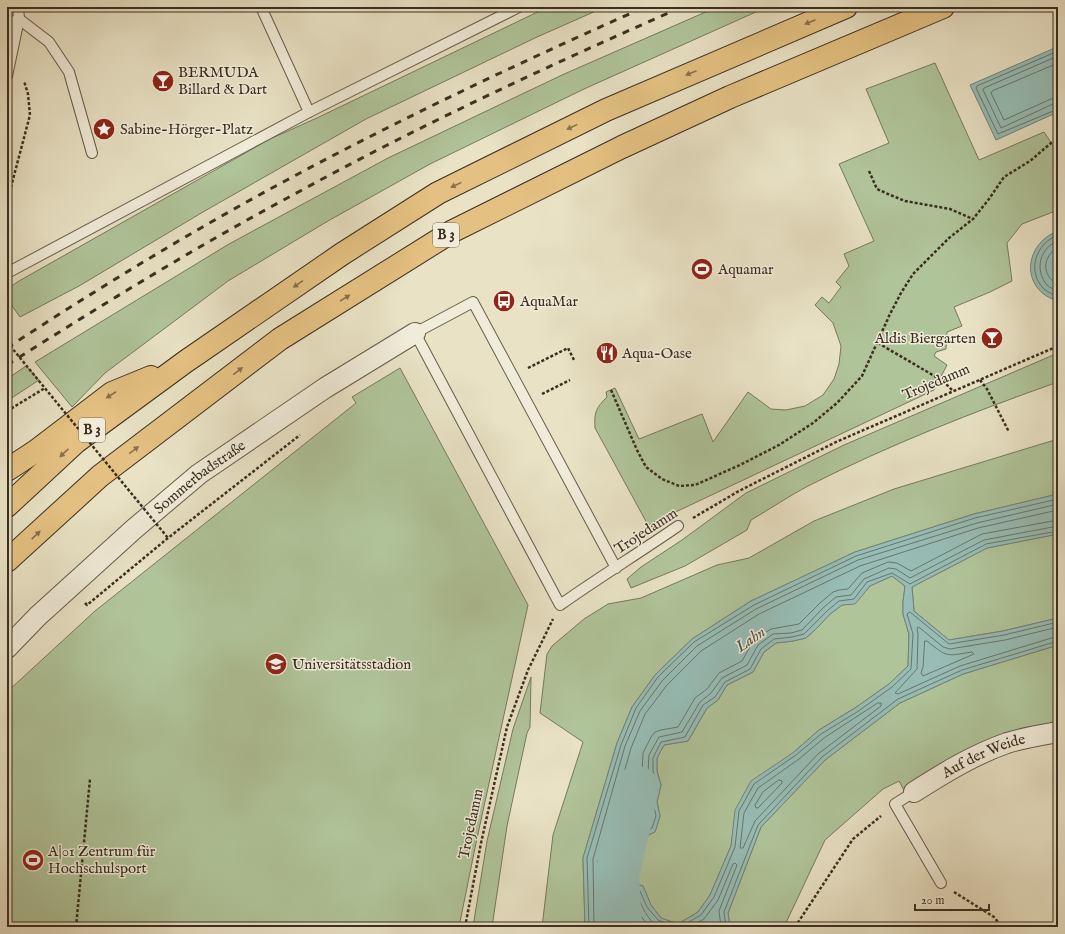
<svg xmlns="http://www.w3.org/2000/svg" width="1065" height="934" font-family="'IM FELL English',serif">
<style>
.green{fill:#b0c49a;stroke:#76795d}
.water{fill:#97bdb6;stroke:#72847a;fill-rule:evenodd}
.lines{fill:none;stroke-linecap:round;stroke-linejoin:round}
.shore{stroke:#69766b;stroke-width:1}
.river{stroke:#97bdb6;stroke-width:44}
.service-casing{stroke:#665b49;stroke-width:12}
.minor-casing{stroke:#665b49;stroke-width:22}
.trunk-casing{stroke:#3b2e20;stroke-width:24}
.path{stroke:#3b2e20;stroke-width:2.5;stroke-dasharray:3 2;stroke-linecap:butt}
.service{stroke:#f1ecd9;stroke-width:10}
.minor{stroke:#f1ecd9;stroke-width:20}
.trunk{stroke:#e4c182;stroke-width:22}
.rail{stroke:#3b2e20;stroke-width:3;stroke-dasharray:7 7;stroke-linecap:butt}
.path-bridge{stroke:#3b2e20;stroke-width:2.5;stroke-dasharray:3 2;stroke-linecap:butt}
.oneway{fill:#87704c}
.labels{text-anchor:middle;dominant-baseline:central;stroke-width:3;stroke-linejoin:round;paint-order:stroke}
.shield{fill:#f1ecd9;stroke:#726758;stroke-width:1}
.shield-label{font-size:14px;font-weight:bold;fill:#3b2e20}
.poi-label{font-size:15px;fill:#3b2e20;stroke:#f1ecd9;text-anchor:start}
.street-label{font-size:15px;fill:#3b2e20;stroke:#f1ecd9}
.water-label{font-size:16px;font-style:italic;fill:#525246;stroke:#f1ecd9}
</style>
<rect width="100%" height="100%" fill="#e9e2c5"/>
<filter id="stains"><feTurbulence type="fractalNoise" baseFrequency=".005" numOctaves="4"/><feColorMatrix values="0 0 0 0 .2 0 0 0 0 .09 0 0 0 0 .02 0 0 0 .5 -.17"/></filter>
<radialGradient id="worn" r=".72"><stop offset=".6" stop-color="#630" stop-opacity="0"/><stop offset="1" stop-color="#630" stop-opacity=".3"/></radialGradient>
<g class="green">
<polygon points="548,7 605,7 537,37 366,119 203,212 79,286 20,317 10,303 7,289 19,281 270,139 319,117"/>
<polygon points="717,7 767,7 584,89 430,164 328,221 228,281 105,373 72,407 35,362 229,244 388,158 562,75"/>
<path d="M935,63L979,160L1044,132L1058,153V210L1022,224L1007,243L1012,281L990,292L954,307L962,326L947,332L946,349L936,352L934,356L947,365L934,390L648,525L595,428C594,412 596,408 607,397L606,392L615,388L639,439L702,414L713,442L748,392L771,409L786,410L805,406L823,395L834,379L839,364L841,346L833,323L815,305L822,297L829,303L841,287L836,282L849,266L844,254L874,241L839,164L889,143L866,89Z"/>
<path d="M1058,353V382C973,412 889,445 808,486C789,496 770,509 751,520L747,530L685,566L631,588L627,579L641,567L682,540L746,493L844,445Z"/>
<polygon points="26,366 39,380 7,401 7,379"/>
<polygon points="400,368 528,605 476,843 459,927 7,927 7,692 95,611 356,403 352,397"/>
<polygon points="1058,439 1058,494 974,514 855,552 751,601 692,639 655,675 632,707 617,743 583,858 585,927 542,927 553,835 583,742 540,713 547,654 552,646 584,619 608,604 641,598 717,565 749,558 814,521 894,489"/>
<polygon points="1058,534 1058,618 1003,631 949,640 914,611 912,587 987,548"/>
<path d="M892,576L905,586L903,602V614L909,634L908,666L889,684L855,708L819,730L794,752L736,810L731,846L710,895L698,912L678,924L661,918L651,905L643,886L623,880C614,863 619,854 630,839L641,838L655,832L660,816L657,802L661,785L657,771V758L664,745L688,741L707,708L718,700L727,685L753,672L764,652L776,643L793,641L806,638L817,628L830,614L842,605L855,603L870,586Z"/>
<polygon points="1058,645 1058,722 1005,733 905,792 899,781 883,789 825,840 784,927 730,927 728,913 761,827 825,760 900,703 963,674"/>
<polygon points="531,677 530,727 527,733 507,826 492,927 473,927 487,841 513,729"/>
</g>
<g class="water">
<polygon points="1057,47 1058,50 1058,112 996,140 970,85"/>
<path d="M1058,231V301C1020,290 1023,244 1058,231Z"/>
<path d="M1058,494V534L987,548L912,587L914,611L949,640L1003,631L1058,618V645L963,674L900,703L825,760L761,827L728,913L730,927H585L583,858L617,743L632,707L655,675L692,639L751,601L855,552L974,514ZM892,576L905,586L903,602V614L909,634L908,666L889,684L855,708L819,730L794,752L751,781L735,810L731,846L710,895L698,912L678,924L661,918L651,905L643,886L623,880C614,863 619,853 630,839L641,838L655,832L660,816L657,802L661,785L657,771V758L664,745L688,741L707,708L718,700L727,685L753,672L764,652L776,643L793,641L806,638L817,628L830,614L842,605L855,604L870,586Z"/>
</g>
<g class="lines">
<g class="shore">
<polyline points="1058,51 977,86 976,88 998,134 1058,109"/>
<polyline points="1058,56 984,88 983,90 1001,128 1053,104 1058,104"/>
<polyline points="1058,63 992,91 991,93 1004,120 1051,99 1058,98"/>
<path d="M1058,235C1036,243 1026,271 1044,289C1048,292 1054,295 1058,297"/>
<path d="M1058,241C1040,247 1034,270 1047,285C1050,288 1054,289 1058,291"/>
<path d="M1058,247C1042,257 1041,275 1058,285"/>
<path d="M1058,510L978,528L860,566L759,614L701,651L667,685L645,714L631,748L601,854H604C608,843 614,827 627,824C633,823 638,823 643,820L645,815L642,801L646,786L642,773L643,753L651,737L655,732L661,730L678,727L695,698L707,689L719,673L742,661L751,645L754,640L771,629L799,624L820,603L833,592L839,590L848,589L862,573L888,562L897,563L911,571L982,534L1058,520"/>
<polyline points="1058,627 1005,640 950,649 943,647 920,628 918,627 917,629 918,634 917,669 895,693 898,694 960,666 1058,636"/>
<path d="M925,641H927C948,658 946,656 972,652L974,654L923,676L921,673L923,667Z"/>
<polygon points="878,703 881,703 881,706 818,754 755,821 743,848 740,848 744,813 758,788 799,759 824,738"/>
<polygon points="779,780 782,781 782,783 758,808 756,808 755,805 763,792"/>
<polyline points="589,927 587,858 621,745 636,708 658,677 694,642 754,605 856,556 975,518 1058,499"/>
<polyline points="594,927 593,859 625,746 640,711 662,681 697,646 756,609 858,560 977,523 1058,504"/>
<path d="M600,927L598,860L601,857L603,859C602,870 606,887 616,893C621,895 627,896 631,898L638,913L650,927"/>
<path d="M660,927C647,922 642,905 636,893C631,891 623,890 618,887C602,875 610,842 624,832C631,827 640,830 648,824L651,816L648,802L652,785L648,772L649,755L659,737L682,732L700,702L711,693L722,678L747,665L758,645L773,634L791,633L802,630L824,607L836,597L851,595L864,579L889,568L896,569L910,578L984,540L1058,526"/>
<path d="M675,927L658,920L647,907L639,889L620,882C609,864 614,852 627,836L640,834L652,828L656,816L653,802L657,785L653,771V758L661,742L685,737L703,705L715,697L725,682L750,669L761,649L774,639L792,637L804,634L827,611L839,601L854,599L867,582L892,573L910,584L986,544L1058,531"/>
<polyline points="680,927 701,915 714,897 735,847 739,811 754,784 796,755 821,734 857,712 892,687 911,669 913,634 907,614 908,613 910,612 949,644 1004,635 1058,622"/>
<polyline points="690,927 704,919 718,900 733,864 735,863 737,865 719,911 721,927"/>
<polyline points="726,927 724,912 758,825 822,757 898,699 962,670 1058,641"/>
</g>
<polyline class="river" points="620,927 617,875 637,788"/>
<g class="service-casing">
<g id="service">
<polyline points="261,7 309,112"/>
<polyline points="7,25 19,19 49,42 69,72 92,153"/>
<polyline points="7,76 19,19 18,7"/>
<polyline points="7,273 309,112 519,7"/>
<path d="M616,568L473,302L415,333L560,605C598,578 639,553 678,526"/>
<polyline points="914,792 895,804 941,883"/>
</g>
</g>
<g class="minor-casing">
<g id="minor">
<path id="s1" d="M7,648L38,616L134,529L199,474L325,388L415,333"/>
<path id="s2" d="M914,792C944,773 973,755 1007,743C1023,738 1041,735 1058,732"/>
</g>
</g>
<g class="trunk-casing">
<g id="trunk">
<polyline points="7,470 36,451 112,393 151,377"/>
<polyline points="7,506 76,442 185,362 342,254 438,193 606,110 846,7"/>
<polyline points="7,561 100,476 280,339 453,231 622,147 730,97 943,7"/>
</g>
</g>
<g class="path">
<polyline points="869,171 877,189 888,194 905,201 950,209 973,219"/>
<polyline points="7,202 30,115 28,94 24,81"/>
<polyline points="878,343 943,381 953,391"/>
<polyline points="528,368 568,348 574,360"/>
<polyline points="980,380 987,389 1009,432"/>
<polyline points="611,390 637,450 646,467 662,479 679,486 695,485 740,465 779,445 813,423 837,403 862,376 890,314 901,293 913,274 949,238 973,219 989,199 1004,177 1030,161 1058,137"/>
<polyline points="542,394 570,380"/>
<polyline points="7,411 45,388"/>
<polyline points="693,518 739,491 836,442 1058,346"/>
<polyline points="85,603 87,605 168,538 300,435"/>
<polyline points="954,892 994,917 1002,927"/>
<polyline points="76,927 90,779"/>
<polyline points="465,927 481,843 507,727 528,670 553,619"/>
<polyline points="795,927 853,839 881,816"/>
</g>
<use href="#service" class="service"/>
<use href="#minor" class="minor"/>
<use href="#trunk" class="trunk"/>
<g class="rail">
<path d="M7,348C97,289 190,232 285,181C402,118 523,61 645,7"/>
<path d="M7,365C100,306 194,248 291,196C418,126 550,65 682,7"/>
</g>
<polyline class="path-bridge" points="7,342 168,538"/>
</g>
<defs><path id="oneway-solid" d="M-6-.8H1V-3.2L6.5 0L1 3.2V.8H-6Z"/></defs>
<g class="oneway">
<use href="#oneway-solid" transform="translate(810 22) rotate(157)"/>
<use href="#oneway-solid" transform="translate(691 73) rotate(157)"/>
<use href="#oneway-solid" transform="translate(572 127) rotate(154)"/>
<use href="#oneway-solid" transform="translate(456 185) rotate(154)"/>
<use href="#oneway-solid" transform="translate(298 284) rotate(145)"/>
<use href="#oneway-solid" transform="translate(345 298) rotate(-32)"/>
<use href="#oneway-solid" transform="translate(238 371) rotate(-37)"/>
<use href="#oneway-solid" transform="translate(111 395) rotate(147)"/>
<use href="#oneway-solid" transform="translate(134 450) rotate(-37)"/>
<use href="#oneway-solid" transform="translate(64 453) rotate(137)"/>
<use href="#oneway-solid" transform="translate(36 535) rotate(-43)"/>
</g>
<defs>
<g id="bar-disc" transform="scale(1.15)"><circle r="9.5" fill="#8f2418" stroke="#f1ecd9"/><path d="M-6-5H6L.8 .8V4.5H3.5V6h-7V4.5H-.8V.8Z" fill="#fff"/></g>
<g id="sight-disc" transform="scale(1.15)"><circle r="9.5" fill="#8f2418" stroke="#f1ecd9"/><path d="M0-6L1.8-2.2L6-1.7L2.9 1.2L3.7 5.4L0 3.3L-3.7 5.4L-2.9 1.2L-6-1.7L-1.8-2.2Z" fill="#fff"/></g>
<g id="stadium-disc" transform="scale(1.15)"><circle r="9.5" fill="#8f2418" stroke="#f1ecd9"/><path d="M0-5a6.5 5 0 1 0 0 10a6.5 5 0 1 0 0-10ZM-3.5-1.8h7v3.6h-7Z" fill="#fff"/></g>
<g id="bus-disc" transform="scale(1.15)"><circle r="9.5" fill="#8f2418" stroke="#f1ecd9"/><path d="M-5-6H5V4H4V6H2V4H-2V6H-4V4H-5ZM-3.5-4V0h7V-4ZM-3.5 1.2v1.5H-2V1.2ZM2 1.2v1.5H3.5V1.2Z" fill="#fff"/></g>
<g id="restaurant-disc" transform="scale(1.15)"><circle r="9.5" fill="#8f2418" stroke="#f1ecd9"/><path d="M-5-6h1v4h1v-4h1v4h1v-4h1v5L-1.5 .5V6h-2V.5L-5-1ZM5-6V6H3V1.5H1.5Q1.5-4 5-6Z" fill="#fff"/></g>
<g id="university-disc" transform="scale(1.15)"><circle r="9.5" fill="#8f2418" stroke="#f1ecd9"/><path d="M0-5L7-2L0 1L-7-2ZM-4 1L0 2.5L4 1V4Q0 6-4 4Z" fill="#fff"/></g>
</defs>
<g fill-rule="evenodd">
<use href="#bar-disc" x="163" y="81"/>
<use href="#sight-disc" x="104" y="129"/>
<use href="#stadium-disc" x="702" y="269"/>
<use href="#bus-disc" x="504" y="301"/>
<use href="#bar-disc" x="992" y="338"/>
<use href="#restaurant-disc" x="607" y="353"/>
<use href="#university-disc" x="276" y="664"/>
<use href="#stadium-disc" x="33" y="860"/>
</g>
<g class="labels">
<g class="shield">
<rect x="433" y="223" width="26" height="24" rx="3"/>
<rect x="79" y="418" width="26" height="24" rx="3"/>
</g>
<g class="shield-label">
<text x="446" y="235">B 3</text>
<text x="92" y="430">B 3</text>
</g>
<g class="poi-label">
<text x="178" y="72">BERMUDA<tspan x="178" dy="17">Billard &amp; Dart</tspan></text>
<text x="120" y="129">Sabine-Hörger-Platz</text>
<text x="718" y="269">Aquamar</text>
<text x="520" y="301">AquaMar</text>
<text x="976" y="338" text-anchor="end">Aldis Biergarten</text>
<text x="622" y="353">Aqua-Oase</text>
<text x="292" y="664">Universitätsstadion</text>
<text x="48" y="851">A|01 Zentrum für<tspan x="48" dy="17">Hochschulsport</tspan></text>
</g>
<g class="street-label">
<text transform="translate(936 382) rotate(-23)">Trojedamm</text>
<text stroke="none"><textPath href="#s1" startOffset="258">Sommerbadstraße</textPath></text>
<text transform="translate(646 531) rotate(-33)">Trojedamm</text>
<text stroke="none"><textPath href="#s2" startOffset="79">Auf der Weide</textPath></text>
<text transform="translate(471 824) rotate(-78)">Trojedamm</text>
</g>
<g class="water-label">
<text transform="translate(751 640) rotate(-35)">Lahn</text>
</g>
</g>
<rect width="1065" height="934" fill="none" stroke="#e9e2c5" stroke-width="24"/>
<rect x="8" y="8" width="1049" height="918" fill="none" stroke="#3b2e20" stroke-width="2"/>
<rect x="12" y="12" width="1041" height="910" fill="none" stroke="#3b2e20"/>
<path d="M915 904v6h74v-6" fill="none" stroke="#3b2e20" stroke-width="2"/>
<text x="921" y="904" font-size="12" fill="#3b2e20" stroke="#f1ecd9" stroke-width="3" paint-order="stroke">20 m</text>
<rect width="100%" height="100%" filter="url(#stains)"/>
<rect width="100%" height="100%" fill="url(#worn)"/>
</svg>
